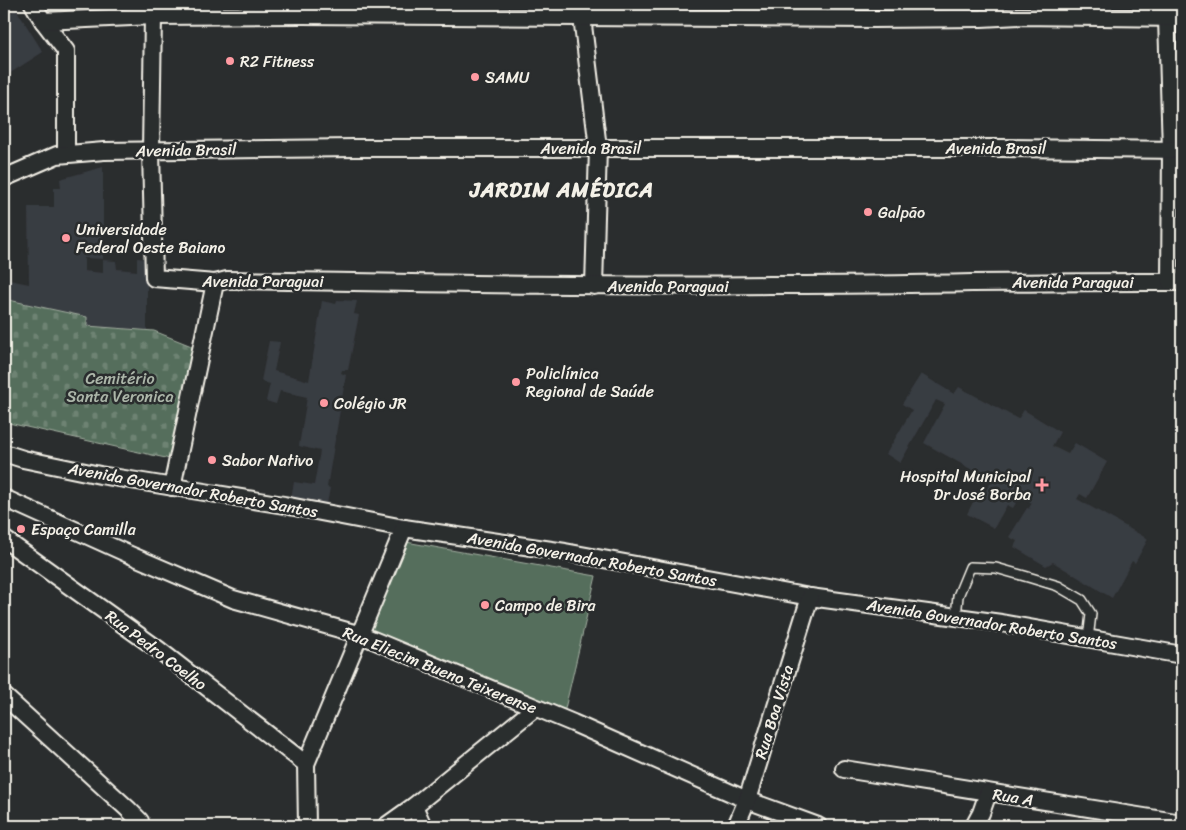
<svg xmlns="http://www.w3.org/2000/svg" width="1186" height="830" font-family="Sriracha,sans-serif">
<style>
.built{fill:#393c42}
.grass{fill:url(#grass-tufts);stroke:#a4b0a2}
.cemetery{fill:url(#cemetery-stones);stroke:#a4b0a2}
.pitch{fill:#556e5c;stroke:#a4b0a2}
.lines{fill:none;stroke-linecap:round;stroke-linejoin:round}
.service-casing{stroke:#f4f1e8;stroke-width:12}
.minor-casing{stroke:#f4f1e8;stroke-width:20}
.service{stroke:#2a2d2e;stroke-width:9}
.minor{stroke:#2a2d2e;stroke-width:16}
.poi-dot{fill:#ff9aa2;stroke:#2a2d2e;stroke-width:2}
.labels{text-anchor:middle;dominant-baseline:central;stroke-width:5;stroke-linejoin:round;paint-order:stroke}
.poi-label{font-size:16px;fill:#f4f1e8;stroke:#2a2d2e;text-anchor:start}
.street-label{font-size:16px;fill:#f4f1e8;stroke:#2a2d2e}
.park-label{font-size:16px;fill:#acb6a9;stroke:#2a2d2e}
.district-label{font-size:21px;font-weight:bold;letter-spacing:1px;fill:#f4f1e8;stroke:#2a2d2e}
</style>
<defs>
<pattern id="grass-tufts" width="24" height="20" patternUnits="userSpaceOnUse" patternTransform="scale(1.25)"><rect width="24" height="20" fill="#556e5c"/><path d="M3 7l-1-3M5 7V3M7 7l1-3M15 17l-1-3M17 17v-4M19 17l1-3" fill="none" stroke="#6e8373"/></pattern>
<pattern id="cemetery-stones" width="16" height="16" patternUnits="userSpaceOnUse" patternTransform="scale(1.25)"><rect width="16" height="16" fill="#556e5c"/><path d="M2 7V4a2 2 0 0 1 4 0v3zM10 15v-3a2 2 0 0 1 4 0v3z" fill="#6e8373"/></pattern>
</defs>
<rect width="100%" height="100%" fill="#2a2d2e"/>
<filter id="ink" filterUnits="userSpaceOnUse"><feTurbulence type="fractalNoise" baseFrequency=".02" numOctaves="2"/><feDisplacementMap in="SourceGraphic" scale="10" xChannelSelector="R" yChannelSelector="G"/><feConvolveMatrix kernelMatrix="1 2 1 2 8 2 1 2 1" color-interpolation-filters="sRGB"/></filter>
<g filter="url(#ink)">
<g class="built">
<polygon points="16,9 43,52 4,77 4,16"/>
<polygon points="103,167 103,259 84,258 84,271 103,273 103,260 116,261 117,269 137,271 137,258 147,259 147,330 87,326 86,317 4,299 4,279 29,284 28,207 54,207 54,188 61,188 60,179"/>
<polygon points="337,300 357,301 354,314 359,315 348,370 342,370 341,373 346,375 327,487 330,488 327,504 291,498 294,482 314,485 320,451 299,446 307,397 280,391 276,404 266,401 270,384 261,381 269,341 280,342 274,371 309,381 322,301 336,304"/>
<polygon points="921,374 954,394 959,387 1018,419 1024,410 1060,432 1052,446 1068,454 1075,443 1107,462 1087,498 1080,494 1077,499 1148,539 1135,563 1132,561 1112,598 1053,562 1046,566 1014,547 1017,541 1009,537 1027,508 1031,509 1029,508 1032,503 1020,496 1013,508 1007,505 994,528 967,514 979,490 984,493 992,481 924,443 945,404 936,400 900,463 886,454 912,410 902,404"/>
</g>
<polygon class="grass" points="46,4 474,4 474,7 155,6 55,14 48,9"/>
<polygon class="cemetery" points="4,299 87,317 87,326 154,331 194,347 170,459 4,422"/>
<polygon class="pitch" points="406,542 596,576 564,713 368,634"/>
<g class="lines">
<g class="service-casing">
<polyline id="service" points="956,617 958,596 970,567 996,568 1028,577 1058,586 1082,600 1091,614 1088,639"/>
</g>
<g class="minor-casing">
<g id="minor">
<polyline points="33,4 43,21 66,51 66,153"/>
<polyline points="582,4 582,17 598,148 594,286"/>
<path d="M153,16L151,151L154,278L215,283L227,280C408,283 589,287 769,285C907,285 1045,281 1182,282"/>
<polyline points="1167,18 1171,150 1170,282"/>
<polyline points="43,21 153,16 302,15 873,19 981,18 1019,16 1182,18"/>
<polyline points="4,178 57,155 104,151 354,148 1001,148 1182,150"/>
<polyline points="4,453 23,459 100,475 284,505 404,528 565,552 810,597 1001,623 1182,655"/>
<polyline points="172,487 215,283"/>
<polyline points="4,498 128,554 233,599 361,635 573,723 747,800 818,826"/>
<polyline points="4,539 159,650 306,764"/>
<polyline points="4,696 129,810 140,821 139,826"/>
<polyline points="844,769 1182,823"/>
<polyline points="414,806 423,826"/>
<polyline points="307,826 306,764 404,528"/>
<polyline points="386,826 414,806 535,708"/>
<polyline points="736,826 747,800 810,597"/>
<polyline points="974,826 981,813 988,793"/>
</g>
</g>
<use href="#service" class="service"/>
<use href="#minor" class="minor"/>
</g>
</g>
<g class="poi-dot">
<circle cx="230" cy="61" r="5"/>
<circle cx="475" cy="77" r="5"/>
<circle cx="868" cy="212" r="5"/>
<circle cx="66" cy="238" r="5"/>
<circle cx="516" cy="382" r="5"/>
<circle cx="324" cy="403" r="5"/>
<circle cx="212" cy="460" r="5"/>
<path d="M1039.5 477.5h5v5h5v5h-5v5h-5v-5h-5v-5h5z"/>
<circle cx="21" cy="529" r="5"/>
<circle cx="485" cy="605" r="5"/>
</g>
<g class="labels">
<g class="poi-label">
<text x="240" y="61">R2 Fitness</text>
<text x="485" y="77">SAMU</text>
<text x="878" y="212">Galpão</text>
<text x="76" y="229">Universidade<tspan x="76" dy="18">Federal Oeste Baiano</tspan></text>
<text x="526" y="373">Policlínica<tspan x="526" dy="18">Regional de Saúde</tspan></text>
<text x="334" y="403">Colégio JR</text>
<text x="222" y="460">Sabor Nativo</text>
<text x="1031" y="476" text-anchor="end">Hospital Municipal<tspan x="1031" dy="18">Dr José Borba</tspan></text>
<text x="31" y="529">Espaço Camilla</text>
<text x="495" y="605">Campo de Bira</text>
</g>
<g class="street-label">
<text x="591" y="148">Avenida Brasil</text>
<text x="996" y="148">Avenida Brasil</text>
<text transform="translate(186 150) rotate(-1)">Avenida Brasil</text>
<text x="263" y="281">Avenida Paraguai</text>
<text x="1073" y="282">Avenida Paraguai</text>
<text x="668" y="286">Avenida Paraguai</text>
<text transform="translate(193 490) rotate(10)">Avenida Governador Roberto Santos</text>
<text transform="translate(592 559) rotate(10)">Avenida Governador Roberto Santos</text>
<text transform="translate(992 624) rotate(9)">Avenida Governador Roberto Santos</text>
<text transform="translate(156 650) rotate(37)">Rua Pedro Coelho</text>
<text transform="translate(440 670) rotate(22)">Rua Eliecim Bueno Teixerense</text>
<text transform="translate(774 712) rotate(-73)">Rua Boa Vista</text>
<text transform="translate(1013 797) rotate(9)">Rua A</text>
</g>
<g class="park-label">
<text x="120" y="378">Cemitério<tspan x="120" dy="18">Santa Veronica</tspan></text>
</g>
<g class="district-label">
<text x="562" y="190">JARDIM AMÉDICA</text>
</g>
</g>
<rect width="1186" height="830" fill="none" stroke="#2a2d2e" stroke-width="20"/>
<rect x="10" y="10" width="1166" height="810" fill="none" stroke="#f4f1e8" stroke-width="2" filter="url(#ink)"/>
</svg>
